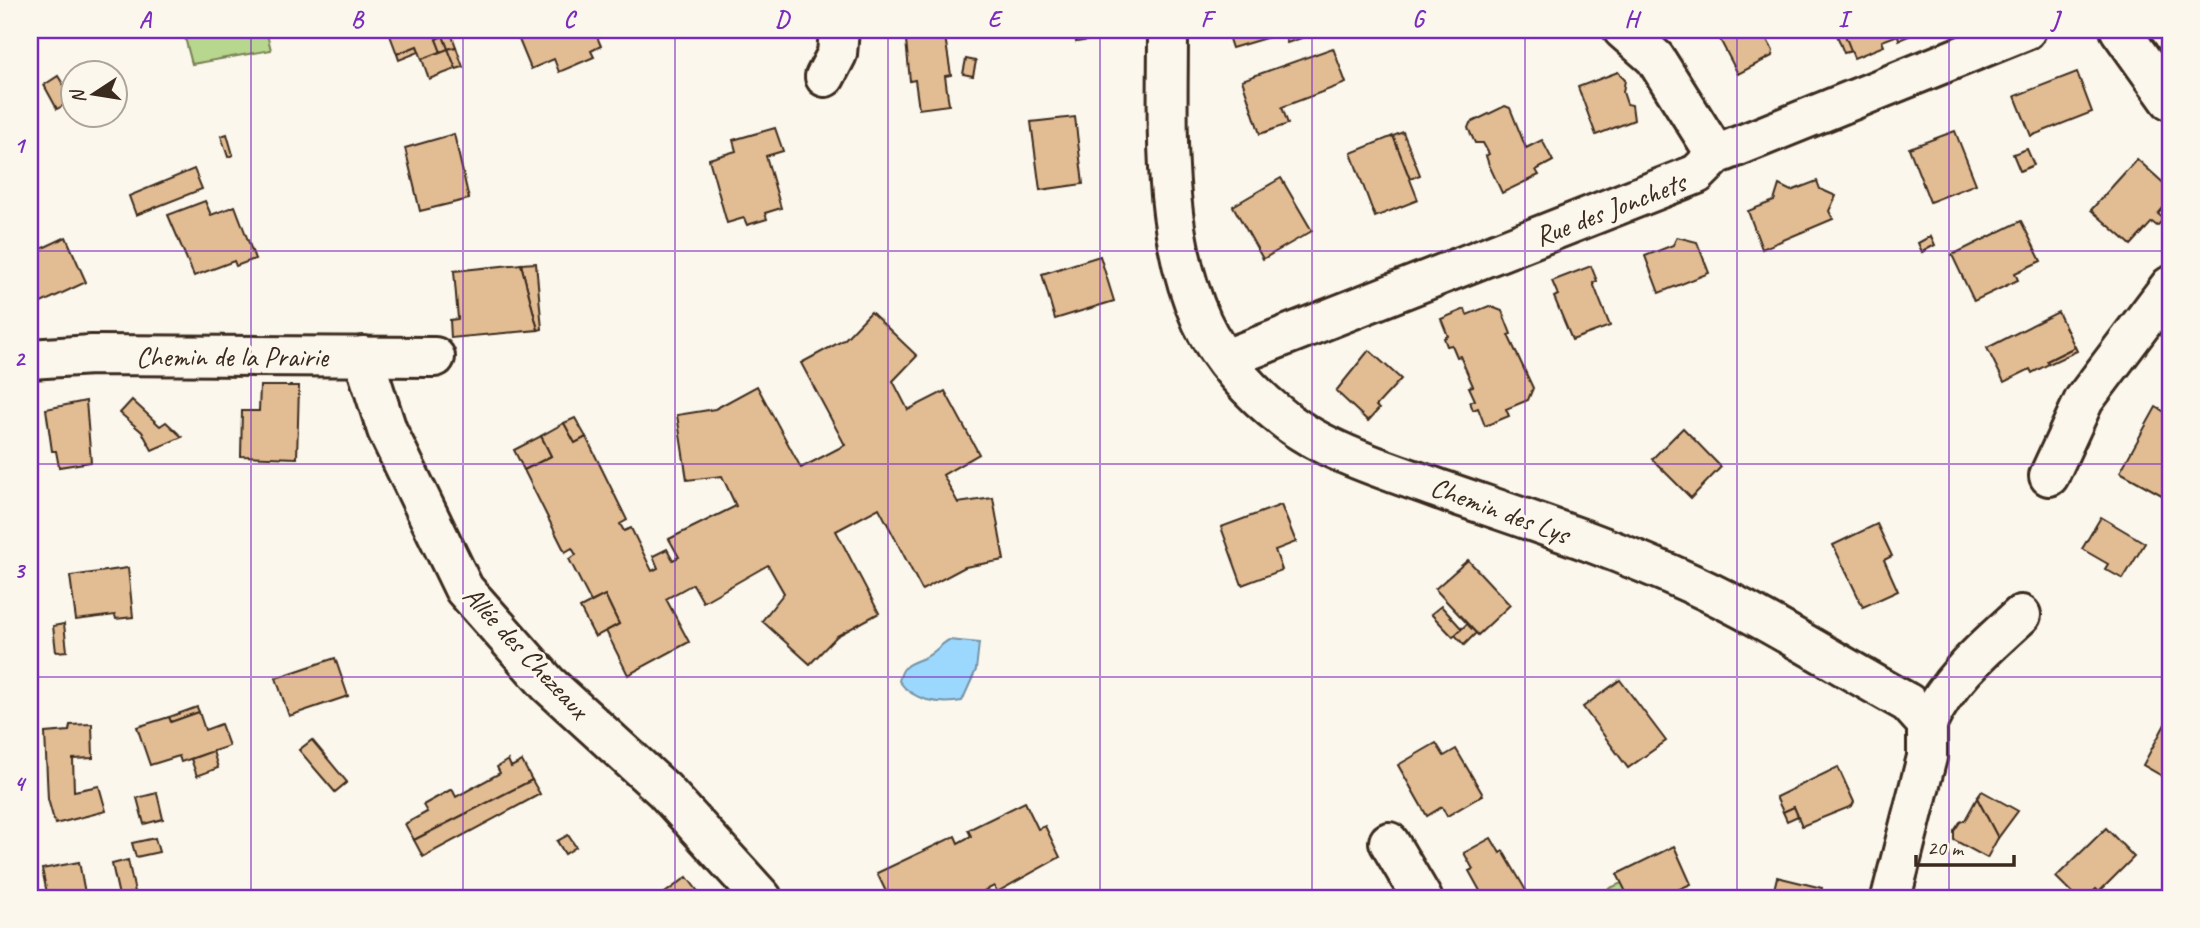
<svg xmlns="http://www.w3.org/2000/svg" width="2200" height="928" font-family="Caveat,sans-serif">
<style>
.grass{fill:url(#grass-tufts);stroke:#798056;stroke-width:2}
.green{fill:#b7d68e;stroke:#798056;stroke-width:2}
.water{fill:#9cd8fd;stroke:#7592a4;stroke-width:2}
.building{fill:#e2bc93;stroke:#3b2a1e;stroke-width:2}
.lines{fill:none;stroke-linecap:round;stroke-linejoin:round}
.minor-casing{stroke:#3b2a1e;stroke-width:44}
.minor{stroke:#fbf7ec;stroke-width:38}
.grid{fill:none;stroke:#7b2cbf;stroke-width:2;stroke-opacity:0.55}
.labels{text-anchor:middle;dominant-baseline:central;stroke-width:6;stroke-linejoin:round;paint-order:stroke}
.street-label{font-size:28px;fill:#3b2a1e;stroke:#fbf7ec}
.neatline{fill:none;stroke:#7b2cbf;stroke-width:2.5}
.grid-label{font-size:23px;text-anchor:middle;font-weight:bold;fill:#7b2cbf}
</style>
<defs>
<pattern id="grass-tufts" width="24" height="20" patternUnits="userSpaceOnUse" patternTransform="scale(1.75)"><rect width="24" height="20" fill="#b7d68e"/><path d="M3 7l-1-3M5 7V3M7 7l1-3M15 17l-1-3M17 17v-4M19 17l1-3" fill="none" stroke="#9eb87a"/></pattern>
</defs>
<rect width="100%" height="100%" fill="#fbf7ec"/>
<filter id="ink" filterUnits="userSpaceOnUse"><feTurbulence type="fractalNoise" baseFrequency=".0143" numOctaves="2"/><feDisplacementMap in="SourceGraphic" scale="14" xChannelSelector="R" yChannelSelector="G"/><feConvolveMatrix kernelMatrix="1 2 1 2 8 2 1 2 1" color-interpolation-filters="sRGB"/></filter>
<g filter="url(#ink)">
<polygon class="grass" points="1628,880 1634,898 1588,898"/>
<polygon class="green" points="183,30 266,30 271,50 192,64"/>
<path class="water" d="M949,640L979,643L976,670L962,701C939,705 913,701 899,681C903,663 910,664 926,657C934,653 941,644 949,640Z"/>
<g class="building">
<polygon points="388,30 461,30 436,39 441,52 422,59 417,46 397,54"/>
<polygon points="515,30 594,30 601,46 591,51 594,57 559,72 554,59 531,69"/>
<polygon points="905,30 944,30 951,75 945,76 949,105 919,109 915,80 910,81"/>
<polygon points="1075,30 1115,30 1116,36 1076,42"/>
<polygon points="1219,30 1267,30 1269,37 1232,48 1227,33 1221,35"/>
<polygon points="1283,30 1312,30 1313,34 1287,43"/>
<polygon points="1715,30 1762,30 1773,51 1772,56 1738,74"/>
<polygon points="1835,30 1843,30 1852,51 1844,53"/>
<polygon points="1843,30 1924,30 1899,40 1898,35 1882,41 1884,46 1854,58"/>
<polygon points="451,33 456,47 448,49 443,36"/>
<polygon points="443,36 448,49 441,52 436,39"/>
<polygon points="417,46 419,52 399,60 397,54"/>
<polygon points="456,47 463,67 456,69 448,49"/>
<polygon points="1333,48 1346,83 1282,107 1288,124 1260,134 1242,80"/>
<polygon points="448,49 456,69 429,79 422,59"/>
<polygon points="966,59 976,61 973,76 963,74"/>
<polygon points="1618,72 1625,80 1623,92 1627,104 1632,105 1634,120 1596,135 1578,87"/>
<polygon points="2077,72 2092,112 2031,136 2015,96"/>
<polygon points="58,76 73,100 57,109 44,85"/>
<polygon points="1505,106 1510,108 1526,148 1542,140 1553,161 1536,170 1539,175 1502,193 1489,165 1486,156 1489,154 1483,143 1475,143 1468,128 1470,123"/>
<polygon points="1075,117 1083,184 1040,190 1031,122"/>
<polygon points="775,128 783,151 766,156 781,208 765,213 767,219 747,225 744,218 727,223 709,159 736,151 733,140"/>
<polygon points="1955,131 1976,184 1930,202 1909,148"/>
<polygon points="1403,132 1420,175 1410,179 1393,136"/>
<polygon points="227,134 233,155 228,157 221,136"/>
<polygon points="454,134 469,199 420,211 405,148"/>
<polygon points="1393,136 1418,200 1375,217 1351,153"/>
<polygon points="2027,149 2034,165 2020,171 2013,154"/>
<polygon points="2137,159 2170,189 2170,200 2158,214 2164,219 2157,226 2152,222 2131,245 2091,210"/>
<polygon points="194,169 202,189 136,215 129,196"/>
<polygon points="1281,178 1312,231 1263,259 1233,206"/>
<polygon points="1817,181 1820,189 1836,196 1829,211 1833,219 1762,249 1748,211 1774,201 1779,185 1791,191"/>
<polygon points="205,201 211,215 235,206 255,259 236,266 234,261 194,276 168,215"/>
<polygon points="2021,221 2041,261 2015,273 2018,280 1974,301 1952,255"/>
<polygon points="1931,236 1935,245 1922,252 1918,243"/>
<polygon points="66,237 86,282 37,305 30,290 30,254"/>
<polygon points="1677,237 1697,242 1709,273 1659,293 1645,256 1673,245"/>
<polygon points="1100,256 1114,301 1055,319 1042,274"/>
<polygon points="536,263 542,329 538,330 521,264"/>
<polygon points="521,264 538,330 451,338 450,320 458,319 454,271"/>
<polygon points="1591,266 1597,281 1593,283 1610,326 1572,340 1554,297 1558,295 1552,281"/>
<polygon points="1489,306 1502,311 1511,334 1508,335 1533,388 1528,400 1506,409 1509,416 1485,426 1478,408 1473,410 1470,402 1475,400 1469,387 1473,386 1460,356 1457,357 1452,345 1447,346 1444,338 1448,336 1441,319 1465,309 1467,315"/>
<polygon points="871,312 917,356 893,381 908,410 945,391 979,454 943,475 958,503 993,498 1004,560 965,567 922,590 879,508 836,531 879,613 837,636 810,664 762,621 784,593 768,565 703,602 693,584 666,599 689,642 628,675 606,631 619,624 605,595 591,602 569,559 576,555 572,548 565,552 524,470 551,456 541,436 564,423 575,443 586,437 627,520 620,524 624,531 631,528 652,571 658,568 653,556 667,549 673,560 679,557 669,539 736,506 722,476 687,480 677,415 715,409 757,386 801,468 845,445 801,363 844,340"/>
<polygon points="2058,312 2075,347 2047,361 2049,364 2032,373 2030,369 2004,382 1987,348"/>
<polygon points="2075,347 2077,351 2049,364 2047,361"/>
<polygon points="1369,350 1401,379 1376,406 1379,409 1368,421 1336,391"/>
<polygon points="260,386 299,386 297,458 241,456 242,411 259,411"/>
<polygon points="132,400 160,426 166,422 182,437 152,450 142,432 120,413"/>
<polygon points="86,401 91,462 59,467 56,451 52,451 46,409"/>
<polygon points="2156,407 2170,415 2169,499 2120,472"/>
<polygon points="575,418 586,437 575,443 564,423"/>
<polygon points="1683,428 1721,467 1691,498 1652,459"/>
<polygon points="541,436 551,456 524,470 514,450"/>
<polygon points="1281,505 1296,542 1275,550 1282,570 1242,585 1221,527"/>
<polygon points="2101,517 2145,543 2123,579 2105,569 2108,564 2082,549"/>
<polygon points="1877,524 1892,556 1884,560 1898,591 1863,607 1833,545"/>
<polygon points="1468,560 1510,605 1478,635 1435,589"/>
<polygon points="128,568 133,617 116,619 115,615 76,620 70,576"/>
<polygon points="605,595 619,624 595,637 580,608"/>
<polygon points="1441,606 1462,629 1453,637 1431,614"/>
<polygon points="64,624 67,651 56,652 53,626"/>
<polygon points="1467,624 1476,633 1464,645 1455,635"/>
<polygon points="335,658 348,696 289,716 276,678"/>
<polygon points="1620,680 1666,741 1628,768 1583,707"/>
<polygon points="197,707 199,712 171,722 169,717"/>
<polygon points="199,712 205,730 221,724 229,746 181,762 179,756 150,765 137,727 169,717 171,722"/>
<polygon points="2170,715 2170,774 2166,772 2164,777 2143,765"/>
<polygon points="92,724 93,758 73,759 74,791 99,786 106,811 55,824 48,799 45,733 69,731 70,725"/>
<polygon points="312,740 347,782 335,792 299,750"/>
<polygon points="1436,743 1444,756 1456,749 1483,795 1447,816 1442,807 1427,816 1398,765"/>
<polygon points="213,751 218,768 197,776 191,759"/>
<polygon points="508,760 511,767 522,761 532,780 414,840 405,824 427,812 423,805 452,789 456,797 500,773 497,767"/>
<polygon points="1838,767 1854,802 1852,806 1802,826 1794,807 1783,812 1776,797"/>
<polygon points="532,780 540,794 423,857 414,840"/>
<polygon points="1982,791 2018,811 1998,838 1977,798"/>
<polygon points="157,793 163,819 144,824 137,798"/>
<polygon points="1977,798 1998,838 1987,858 1954,840 1954,831 1960,822 1965,820"/>
<polygon points="1025,802 1038,829 1045,826 1060,857 997,892 994,886 984,891 986,897 983,898 889,898 877,873 955,836 958,843 971,836 968,830"/>
<polygon points="1794,807 1798,816 1787,821 1783,812"/>
<polygon points="2106,828 2134,857 2099,892 2096,889 2087,898 2077,898 2056,877"/>
<polygon points="568,835 576,847 565,854 557,841"/>
<polygon points="155,838 159,852 136,857 132,843"/>
<polygon points="1491,838 1500,853 1503,851 1528,894 1520,898 1484,898 1469,871 1473,869 1464,853"/>
<polygon points="1674,846 1691,884 1659,898 1629,898 1617,874"/>
<polygon points="128,860 135,892 119,896 112,864"/>
<polygon points="79,862 86,898 48,898 42,869"/>
<polygon points="687,877 703,898 658,898"/>
<polygon points="1777,877 1822,888 1819,898 1772,898"/>
</g>
<g class="lines">
<g class="minor-casing">
<g id="minor">
<path d="M1168,30C1168,126 1161,232 1202,322C1219,359 1252,394 1284,419C1323,451 1389,471 1436,488C1522,518 1610,546 1692,584C1766,618 1837,664 1908,703L1927,724V757L1891,898"/>
<polyline points="1623,30 1655,58 1716,155"/>
<polyline points="2120,30 2170,100"/>
<polyline points="825,77 837,54 839,30"/>
<polyline points="363,356 387,430 464,589 548,684 664,790 762,898"/>
<polyline points="30,359 92,355 435,357"/>
<polyline points="1226,359 1697,174 1716,155 2026,30"/>
<polyline points="2049,476 2084,400 2170,286"/>
<path d="M1927,724C1948,679 1985,648 2021,615"/>
<polyline points="1389,842 1422,898"/>
</g>
</g>
<use href="#minor" class="minor"/>
</g>
</g>
<path class="grid" d="M251,30V898M463,30V898M675,30V898M888,30V898M1100,30V898M1312,30V898M1525,30V898M1737,30V898M1949,30V898M30,251H2170M30,464H2170M30,677H2170"/>
<g class="labels">
<g class="street-label">
<text transform="translate(1610 209) rotate(-21)">Rue des Jonchets</text>
<text x="232" y="356">Chemin de la Prairie</text>
<text transform="translate(1500 510) rotate(20)">Chemin des Lys</text>
<text transform="translate(526 652) rotate(47)">Allée des Chezeaux</text>
</g>
</g>
<rect width="2200" height="928" fill="none" stroke="#fbf7ec" stroke-width="77"/>
<g transform="translate(94 94) rotate(258)"><circle r="33" fill="#fbf7ec" stroke="#aea59a" stroke-width="2"/>
<path d="M0-5L12 26L0 18L-12 26Z" fill="#3b2a1e"/>
<text y="-10" font-size="19" font-weight="bold" text-anchor="middle" fill="#3b2a1e">N</text>
</g>
<path d="M1916 855v10h98v-10" fill="none" stroke="#3b2a1e" stroke-width="3.5"/>
<text x="1927" y="855" font-size="21" fill="#3b2a1e" stroke="#fbf7ec" stroke-width="5" paint-order="stroke">20 m</text>
<rect x="38" y="38" width="2124" height="852" class="neatline"/>
<g class="grid-label">
<text x="145" y="27">A</text>
<text x="357" y="27">B</text>
<text x="569" y="27">C</text>
<text x="782" y="27">D</text>
<text x="994" y="27">E</text>
<text x="1206" y="27">F</text>
<text x="1418" y="27">G</text>
<text x="1631" y="27">H</text>
<text x="1843" y="27">I</text>
<text x="2055" y="27">J</text>
<text x="19" y="153">1</text>
<text x="19" y="366">2</text>
<text x="19" y="578">3</text>
<text x="19" y="791">4</text>
</g>
</svg>
